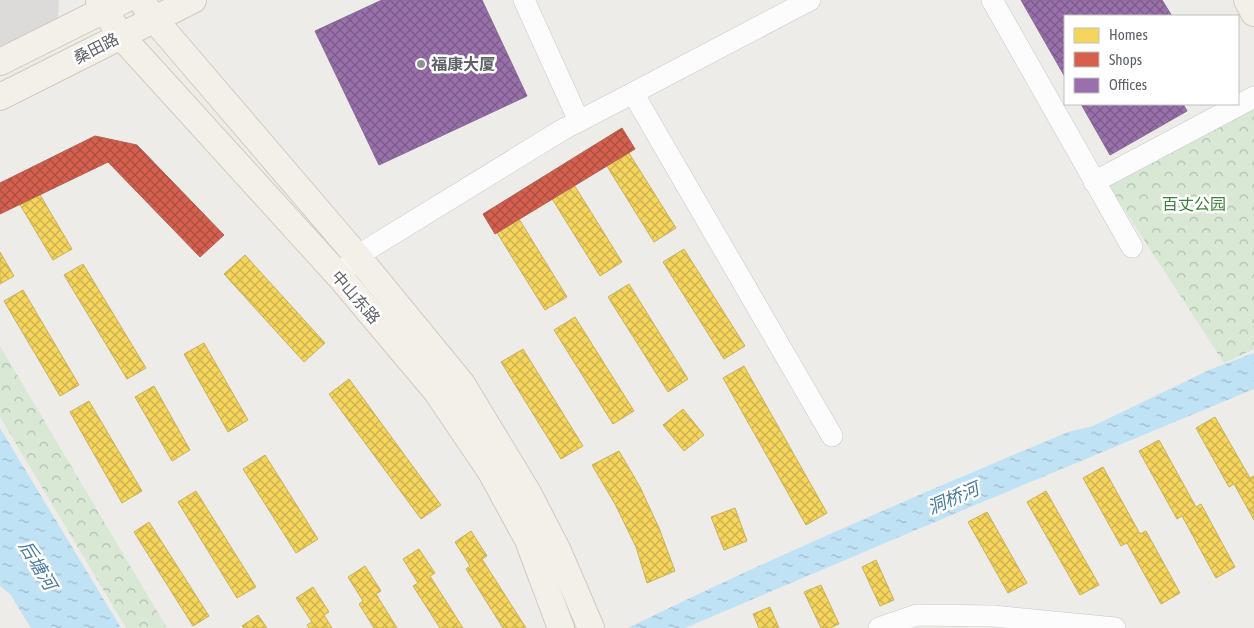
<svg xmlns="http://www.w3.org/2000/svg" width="1254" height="628" font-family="'Asap Condensed','Noto Sans SC',sans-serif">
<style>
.industrial{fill:#dddbd9}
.park{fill:url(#park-crowns)}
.water{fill:url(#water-ripples)}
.homes{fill:url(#homes-cross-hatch);stroke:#c8b25f}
.shops{fill:url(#shops-cross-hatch);stroke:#b26154}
.offices{fill:url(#offices-cross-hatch);stroke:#876c96}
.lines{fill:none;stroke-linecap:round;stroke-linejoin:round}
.minor-casing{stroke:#c8c8c8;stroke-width:22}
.major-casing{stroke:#d4cab9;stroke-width:28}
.minor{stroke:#fcfcfc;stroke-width:21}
.major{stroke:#f3f0e9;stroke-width:26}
.poi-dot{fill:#909294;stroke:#fff;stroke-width:2}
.labels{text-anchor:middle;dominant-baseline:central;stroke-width:5;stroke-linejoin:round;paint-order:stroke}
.street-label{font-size:16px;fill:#5e6266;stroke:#fff}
.poi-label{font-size:16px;font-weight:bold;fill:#5e6266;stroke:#fff;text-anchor:start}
.park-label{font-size:16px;fill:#3c813a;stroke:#fff}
.water-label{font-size:18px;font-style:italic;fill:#467aa3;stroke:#fff}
</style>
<defs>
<pattern id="park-crowns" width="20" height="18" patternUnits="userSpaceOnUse" patternTransform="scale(1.25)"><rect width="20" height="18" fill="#d8e8d5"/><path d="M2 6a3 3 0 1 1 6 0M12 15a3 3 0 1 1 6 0" fill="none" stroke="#b2bfb1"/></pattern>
<pattern id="water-ripples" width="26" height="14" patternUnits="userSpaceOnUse" patternTransform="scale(1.25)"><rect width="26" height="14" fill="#c0e2f5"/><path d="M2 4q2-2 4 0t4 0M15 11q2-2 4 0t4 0" fill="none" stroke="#9fbbca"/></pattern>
<pattern id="homes-cross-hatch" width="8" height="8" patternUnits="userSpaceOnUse" patternTransform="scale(1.25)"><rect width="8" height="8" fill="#f6d55c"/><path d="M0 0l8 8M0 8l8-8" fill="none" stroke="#cab050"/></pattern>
<pattern id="shops-cross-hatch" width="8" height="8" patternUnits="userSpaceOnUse" patternTransform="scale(1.25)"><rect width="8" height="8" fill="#d6604d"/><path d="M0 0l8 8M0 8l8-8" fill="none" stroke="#a84f42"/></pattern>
<pattern id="offices-cross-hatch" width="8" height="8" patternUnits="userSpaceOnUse" patternTransform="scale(1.25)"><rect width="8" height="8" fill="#9970ab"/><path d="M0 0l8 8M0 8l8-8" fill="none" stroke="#7a5b88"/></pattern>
</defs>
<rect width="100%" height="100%" fill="#edece9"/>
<polygon class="industrial" points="0,0 59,0 58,18 0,46"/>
<g class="park">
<polygon points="1254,106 1254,349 1224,363 1105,180"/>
<polygon points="0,346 167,628 126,628 0,417"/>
</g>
<g class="water">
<path d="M1254,353V389L968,508L685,628H628C772,557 920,494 1068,432L1093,426L1209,370Z"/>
<polygon points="0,428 121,628 31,628 10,594 0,586"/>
</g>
<g class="homes">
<polygon points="617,134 676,228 654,242 595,147"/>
<polygon points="140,152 219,236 199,254 120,171"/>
<polygon points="563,167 622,262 600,276 541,181"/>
<polygon points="26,171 72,249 53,260 7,183"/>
<polygon points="508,201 567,297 545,310 486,215"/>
<polygon points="684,249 745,346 724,359 663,262"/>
<polygon points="0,252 14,276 0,284"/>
<polygon points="245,255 325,343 304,362 224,274"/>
<polygon points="83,264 146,368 127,379 64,275"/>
<polygon points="629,284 688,379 668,392 608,297"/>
<polygon points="23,290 79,385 60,396 4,301"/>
<polygon points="575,317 634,411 613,424 554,330"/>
<polygon points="204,343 248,420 228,432 184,354"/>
<polygon points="523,349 583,446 561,459 501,362"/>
<polygon points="744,366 827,513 806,525 723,378"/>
<polygon points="349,379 441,505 421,519 329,394"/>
<polygon points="154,386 190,450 172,461 135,397"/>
<polygon points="89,401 142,491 122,503 70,412"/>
<polygon points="683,409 704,435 684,451 663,425"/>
<polygon points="1215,417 1250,478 1254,476 1254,520 1234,484 1229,487 1196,428"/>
<polygon points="1159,440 1196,507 1201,504 1235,567 1216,578 1182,516 1177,519 1139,451"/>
<polygon points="619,451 640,487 659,528 675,571 647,583 636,547 615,504 592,465"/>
<polygon points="265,455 318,539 296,553 243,469"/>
<polygon points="1103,467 1140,534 1146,531 1180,593 1161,604 1127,543 1121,546 1083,478"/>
<polygon points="196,491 256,587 237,598 178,502"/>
<polygon points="1046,491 1099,585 1080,595 1027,502"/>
<polygon points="735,508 747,541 724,550 711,517"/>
<polygon points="987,512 1027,583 1008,593 968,522"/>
<polygon points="149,522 209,616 193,626 134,532"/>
<polygon points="471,531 487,556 482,559 526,628 503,628 466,569 470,566 455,542"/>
<polygon points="419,549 435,573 430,576 463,628 440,628 413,586 418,583 403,559"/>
<polygon points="876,560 894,600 880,606 862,567"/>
<polygon points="365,566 381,591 376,594 397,628 374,628 359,604 363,601 348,577"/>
<polygon points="821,585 839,624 830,628 821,628 804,592"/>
<polygon points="313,587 329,612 324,615 332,628 309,628 307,625 312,622 296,598"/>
<polygon points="770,607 779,628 759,628 753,614"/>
<polygon points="258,615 267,628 244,628 242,626"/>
</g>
<g class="shops">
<polygon points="622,128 635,149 495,234 483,214"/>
<polygon points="95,136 137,145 224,235 200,257 108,162 0,214 0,183"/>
</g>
<g class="offices">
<polygon points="382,0 482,0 527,96 379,165 315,31"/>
<polygon points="1021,0 1162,0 1172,16 1065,16 1065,77"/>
<polygon points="1081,104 1183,104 1187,111 1110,155"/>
</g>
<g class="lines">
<g class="minor-casing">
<g id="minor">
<polyline points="524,0 579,121"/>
<polyline points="810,0 633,93 832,436"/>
<polyline points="992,0 1132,247"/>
<polyline points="1094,182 1254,97"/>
<polyline points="347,268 357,256 562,130 633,93"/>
<polyline points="879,628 917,615 993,616 1115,628"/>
</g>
</g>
<g class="major-casing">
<g id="major">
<polyline points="99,0 120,35 340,277 436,391 491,472 528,540 561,628"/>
<polyline points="141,0 154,19 357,256 462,384 528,493 558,551 591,628"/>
<polyline points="1247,0 1254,13"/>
<polyline points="0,62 124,0"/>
<polyline points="0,97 193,0"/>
</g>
</g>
<use href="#minor" class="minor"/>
<use href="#major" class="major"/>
</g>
<circle class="poi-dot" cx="421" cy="64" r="5"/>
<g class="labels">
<g class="street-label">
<text transform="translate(96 48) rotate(-27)">桑田路</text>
<text transform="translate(356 297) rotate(49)">中山东路</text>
</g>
<g class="poi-label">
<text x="431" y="64">福康大厦</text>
</g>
<g class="park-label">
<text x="1194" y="204">百丈公园</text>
</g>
<g class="water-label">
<text transform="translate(953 498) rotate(-23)">洞桥河</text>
<text transform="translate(38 565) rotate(59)">后塘河</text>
</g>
</g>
<rect x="1064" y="15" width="175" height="90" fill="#ffffff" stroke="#bfc0c2"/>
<rect x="1074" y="28" width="25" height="15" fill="#f6d55c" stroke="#bfc0c2"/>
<text x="1109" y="40" font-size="15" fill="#5e6266">Homes</text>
<rect x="1074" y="52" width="25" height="15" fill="#d6604d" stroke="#bfc0c2"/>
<text x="1109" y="65" font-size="15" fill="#5e6266">Shops</text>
<rect x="1074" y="78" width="25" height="15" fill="#9970ab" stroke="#bfc0c2"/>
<text x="1109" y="90" font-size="15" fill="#5e6266">Offices</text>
</svg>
